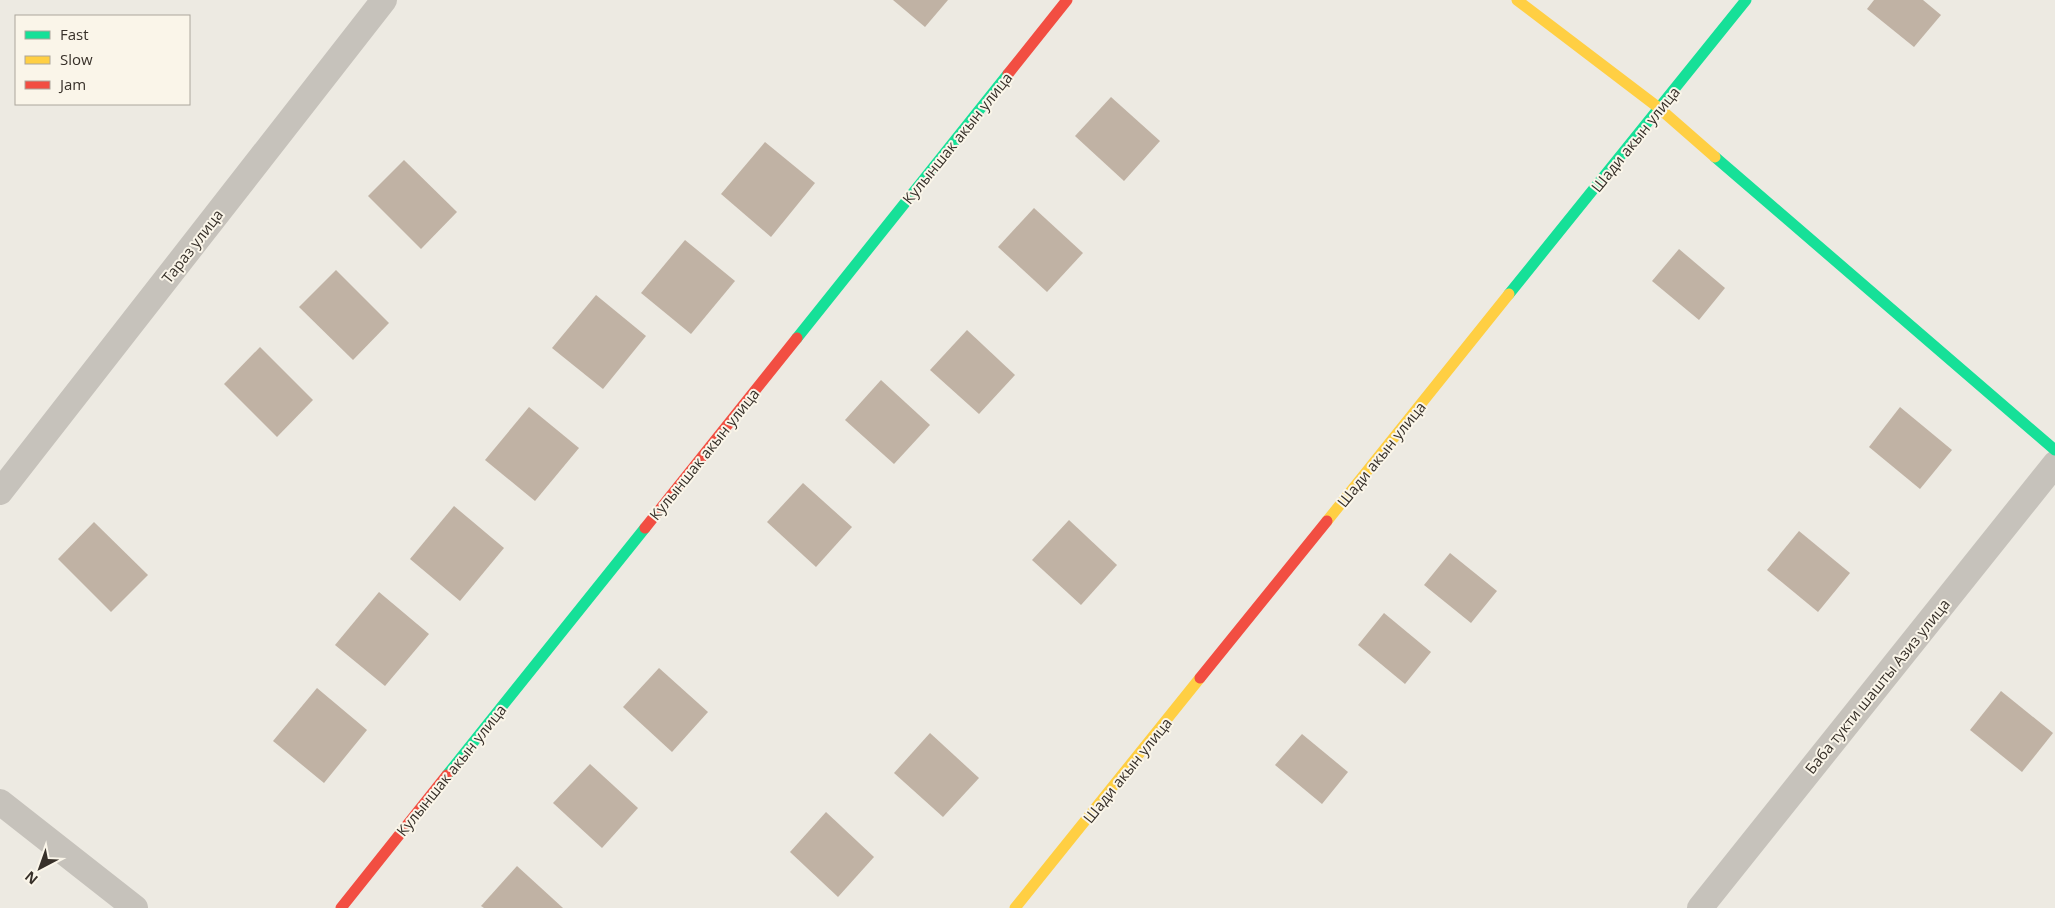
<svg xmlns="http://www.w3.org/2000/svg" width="2055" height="908" font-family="'Open Sans',sans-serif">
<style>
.building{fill:#c0b2a4}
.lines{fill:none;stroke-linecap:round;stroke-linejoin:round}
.street{stroke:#c6c2bb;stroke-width:26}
.fast{stroke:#16e098;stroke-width:11}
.slow{stroke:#ffcf43;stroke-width:11}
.jam{stroke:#f24e42;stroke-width:11}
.labels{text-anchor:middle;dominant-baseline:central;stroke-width:4;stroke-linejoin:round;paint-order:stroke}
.street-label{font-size:15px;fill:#373029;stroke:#faf5e9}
</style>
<rect width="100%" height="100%" fill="#edeae2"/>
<g class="building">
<polygon points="893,0 948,0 925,27"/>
<polygon points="1874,0 1923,0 1941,15 1914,47 1867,9"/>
<polygon points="1111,97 1160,141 1124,181 1075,136"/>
<polygon points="765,142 815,183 771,237 721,194"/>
<polygon points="404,160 457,212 421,249 368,196"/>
<polygon points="1034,208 1083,253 1047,292 998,247"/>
<polygon points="685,240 735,281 691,334 641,293"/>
<polygon points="1679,249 1725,288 1699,320 1652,281"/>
<polygon points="336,270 389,323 353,360 299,307"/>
<polygon points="596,295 646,336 603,389 552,348"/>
<polygon points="967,330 1015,375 979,414 930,370"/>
<polygon points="260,347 313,400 277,437 224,384"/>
<polygon points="881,380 930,425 894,464 845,420"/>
<polygon points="529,407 579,448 535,501 485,460"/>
<polygon points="1900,407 1952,450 1920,489 1869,447"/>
<polygon points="803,483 852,527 816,567 767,522"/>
<polygon points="454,506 504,548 460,601 410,559"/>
<polygon points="1069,520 1117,565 1081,605 1032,560"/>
<polygon points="94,522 148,575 111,612 58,559"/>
<polygon points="1799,531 1850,573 1818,612 1767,570"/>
<polygon points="1450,553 1497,591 1471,623 1424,585"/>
<polygon points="379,592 429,634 385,686 335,645"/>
<polygon points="1384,613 1431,652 1405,684 1358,645"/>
<polygon points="659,668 708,712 672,752 623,707"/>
<polygon points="317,688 367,730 324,783 273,741"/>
<polygon points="2001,691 2053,733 2022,772 1970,730"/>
<polygon points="930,733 979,778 943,817 894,773"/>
<polygon points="1302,734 1348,772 1322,804 1275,765"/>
<polygon points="590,764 638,808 602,848 553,803"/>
<polygon points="826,812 874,857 838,897 790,852"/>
<polygon points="517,866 563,908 484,908 481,906"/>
</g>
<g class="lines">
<g class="street">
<polyline points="0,492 384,0"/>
<polyline points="0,802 135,908"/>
<polyline points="1700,908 2055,464"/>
</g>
<g class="fast">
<polyline points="1715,157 2055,450"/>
<polyline points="1509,294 1746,0"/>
<polyline points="797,338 1008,74"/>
<polyline points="447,775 645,528"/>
</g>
<g class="slow">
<polyline points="1517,0 1659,108 1715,157"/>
<polyline points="1327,521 1509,294"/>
<polyline points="1015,908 1200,678"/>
</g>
<g class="jam">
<polyline points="1008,74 1067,0"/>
<polyline points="645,528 797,338"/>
<polyline points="1200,678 1327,521"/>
<polyline points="341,908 447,775"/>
</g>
</g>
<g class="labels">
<g class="street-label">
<text transform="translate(957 138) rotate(-51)">Кулыншак акын улица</text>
<text transform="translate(1635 139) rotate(-51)">Шади акын улица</text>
<text transform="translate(192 246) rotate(-52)">Тараз улица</text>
<text transform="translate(704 454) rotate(-51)">Кулыншак акын улица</text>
<text transform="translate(1381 454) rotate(-51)">Шади акын улица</text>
<text transform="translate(1877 686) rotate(-51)">Баба тукти шашты Азиз улица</text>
<text transform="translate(451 770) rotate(-51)">Кулыншак акын улица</text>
<text transform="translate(1127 770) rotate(-51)">Шади акын улица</text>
</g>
</g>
<rect x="15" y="15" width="175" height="90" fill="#faf5e9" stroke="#aca69c"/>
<rect x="25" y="31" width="25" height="8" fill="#16e098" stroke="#aca69c"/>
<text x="60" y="40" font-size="15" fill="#373029">Fast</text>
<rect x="25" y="56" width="25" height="8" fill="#ffcf43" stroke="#aca69c"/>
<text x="60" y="65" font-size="15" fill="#373029">Slow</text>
<rect x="25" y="81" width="25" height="8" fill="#f24e42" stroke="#aca69c"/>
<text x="60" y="90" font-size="15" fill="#373029">Jam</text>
<g transform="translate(40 868) rotate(221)" stroke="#faf5e9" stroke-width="4" paint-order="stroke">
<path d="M0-4L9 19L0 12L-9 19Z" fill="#373029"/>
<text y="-8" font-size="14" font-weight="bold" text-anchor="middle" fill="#373029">N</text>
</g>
</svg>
